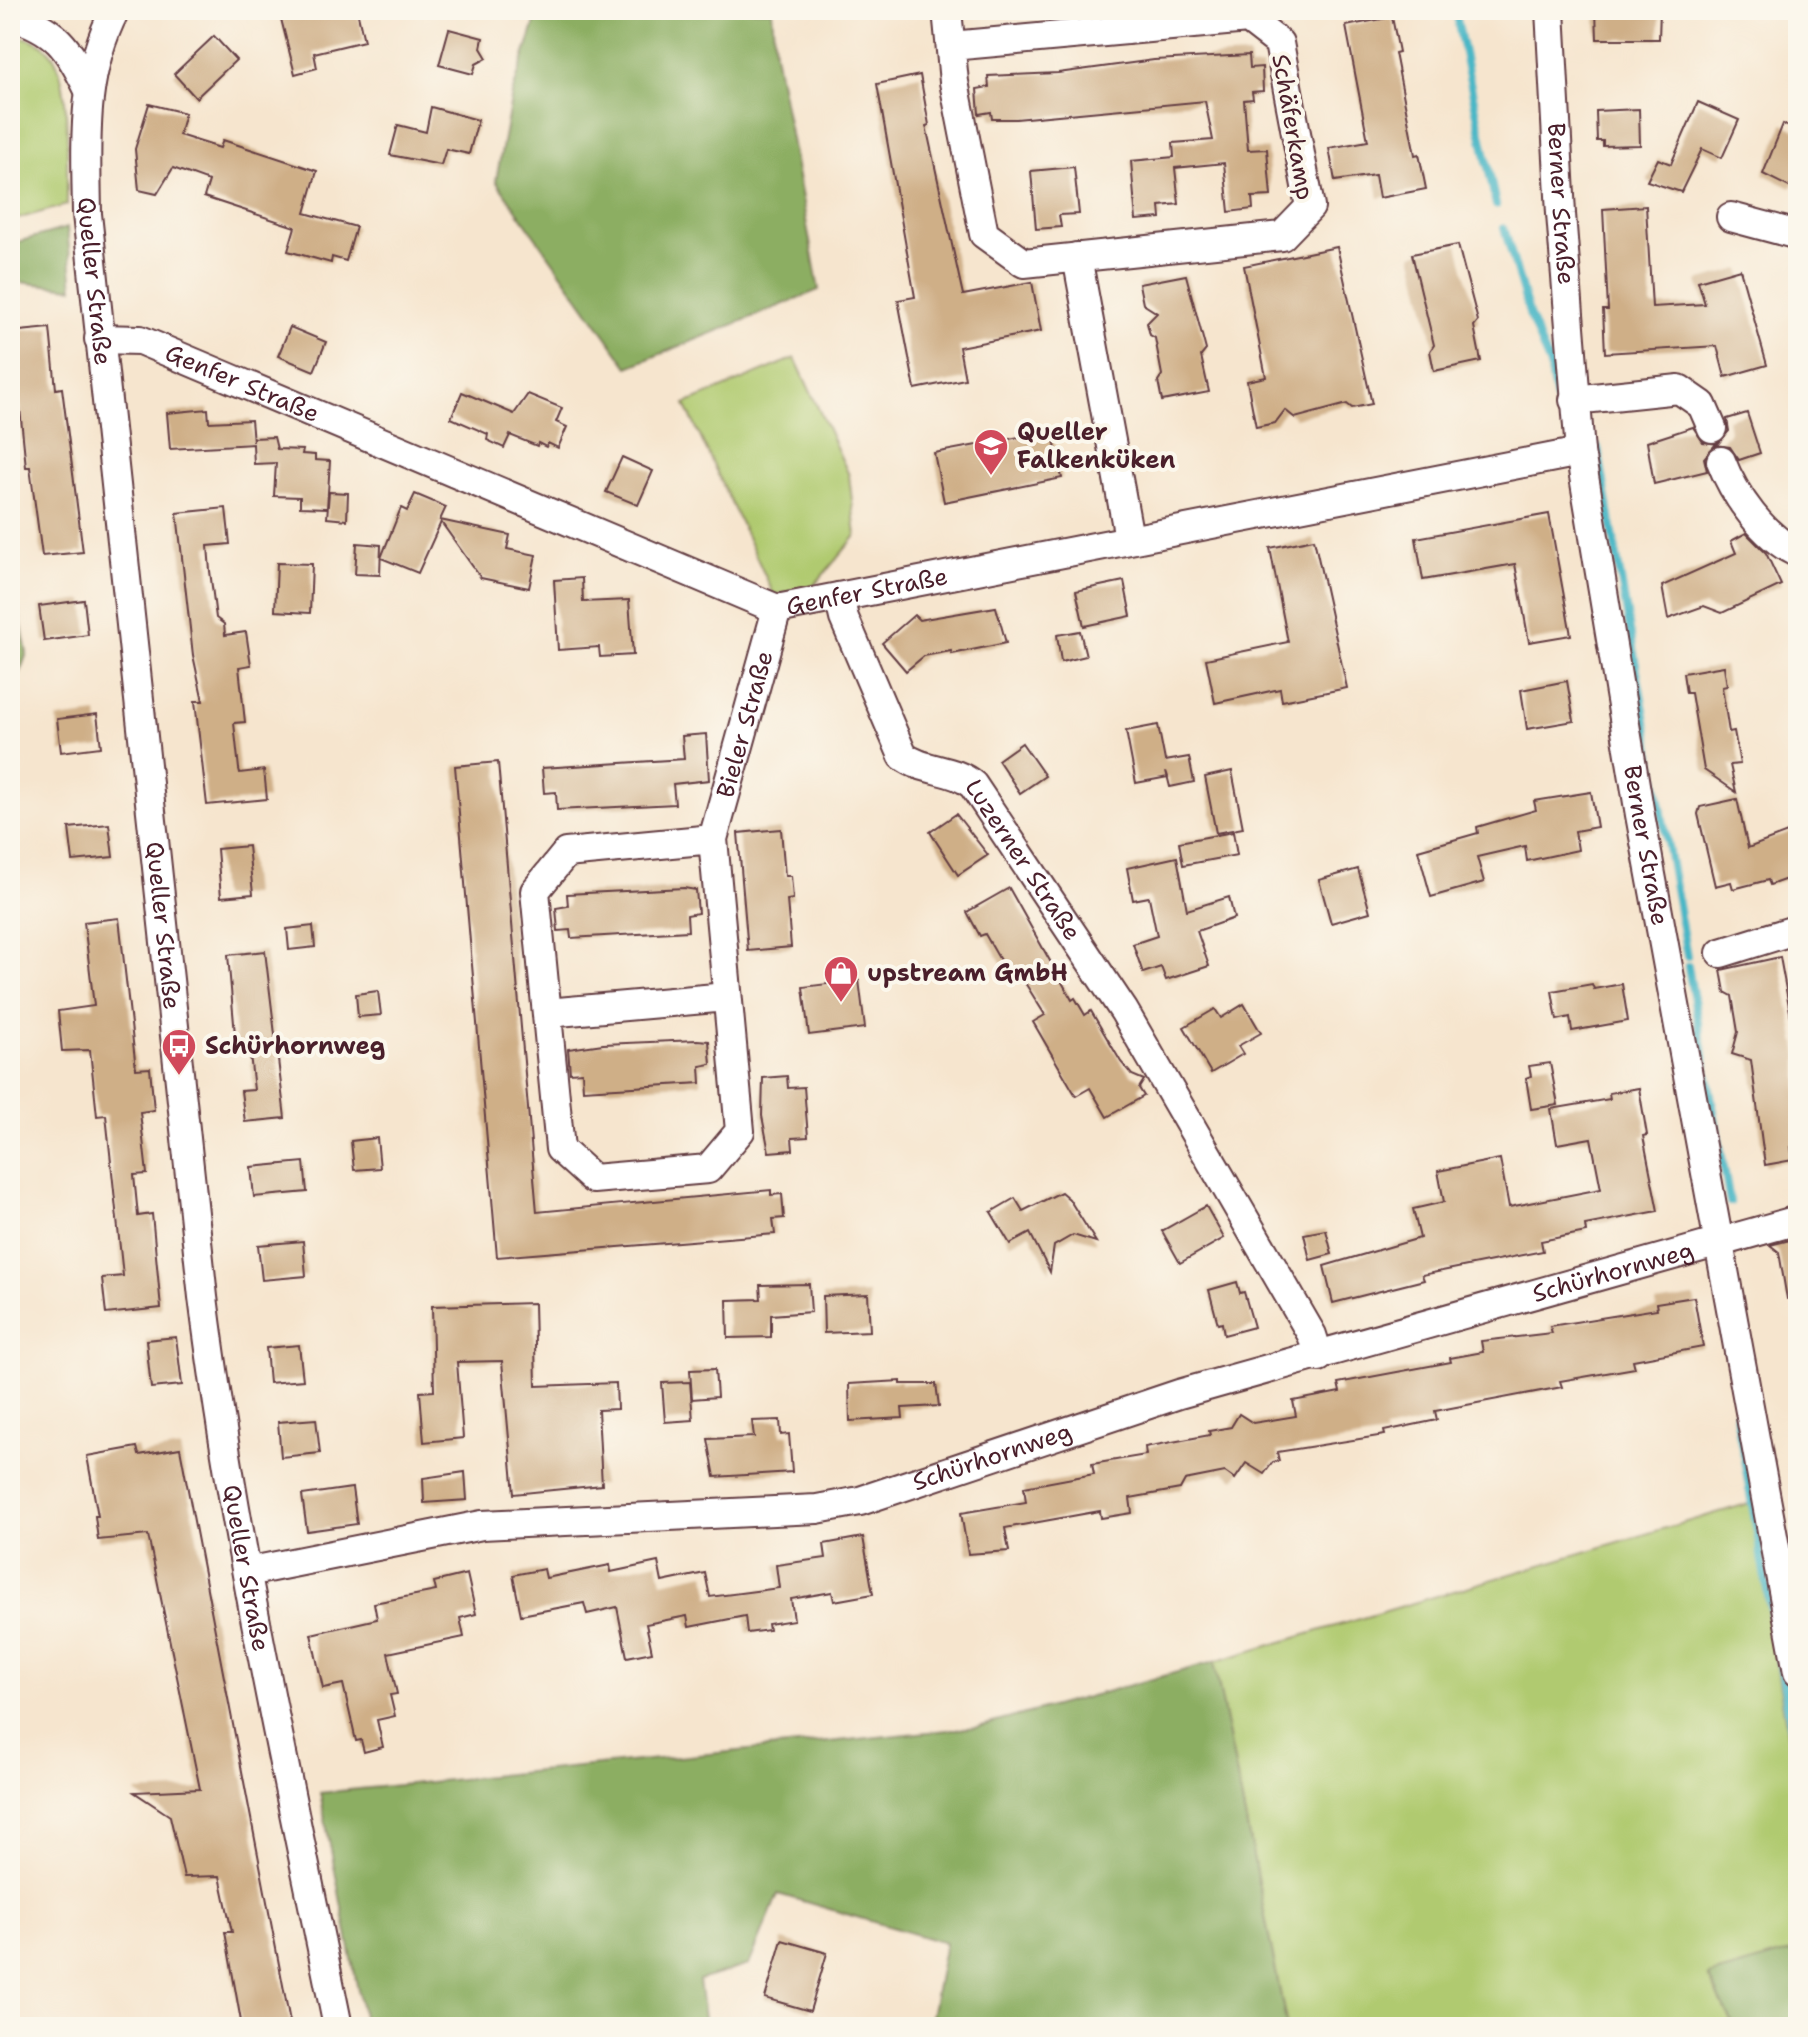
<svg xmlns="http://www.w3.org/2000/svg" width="1808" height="2037" font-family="'Shantell Sans',sans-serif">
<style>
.green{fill:#b0ca70;stroke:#7d744e;stroke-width:2}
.forest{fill:#8cae62;stroke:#6b6646;stroke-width:2}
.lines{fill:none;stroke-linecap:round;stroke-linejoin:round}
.stream{stroke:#4bb7c6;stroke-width:8}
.building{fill:#cfaf87}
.minor-casing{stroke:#643d43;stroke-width:32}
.minor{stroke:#fff;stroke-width:28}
.labels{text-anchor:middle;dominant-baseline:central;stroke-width:8;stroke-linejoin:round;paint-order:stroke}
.street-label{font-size:24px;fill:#4a1f2b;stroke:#fbf7ec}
.poi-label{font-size:24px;font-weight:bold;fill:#4a1f2b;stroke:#fbf7ec;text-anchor:start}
</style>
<rect width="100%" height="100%" fill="#fbf7ec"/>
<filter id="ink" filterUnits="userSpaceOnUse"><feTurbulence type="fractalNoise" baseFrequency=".0125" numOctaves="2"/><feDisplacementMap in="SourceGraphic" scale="16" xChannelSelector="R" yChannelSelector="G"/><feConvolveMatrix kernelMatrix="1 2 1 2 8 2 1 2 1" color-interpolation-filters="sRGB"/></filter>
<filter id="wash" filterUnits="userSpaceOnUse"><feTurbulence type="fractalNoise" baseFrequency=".006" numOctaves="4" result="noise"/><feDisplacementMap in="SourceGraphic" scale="32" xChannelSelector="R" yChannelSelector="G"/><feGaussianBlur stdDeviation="1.8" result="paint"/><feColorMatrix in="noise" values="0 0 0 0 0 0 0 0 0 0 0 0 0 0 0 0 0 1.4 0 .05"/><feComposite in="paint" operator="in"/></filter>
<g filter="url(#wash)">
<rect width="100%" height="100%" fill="#f6e5ce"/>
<g class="green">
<path d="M11,35C25,37 39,40 50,52C73,78 66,170 67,205L10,221Z"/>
<polygon points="795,358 849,475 856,536 812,588 774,595 685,404"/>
<polygon points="1750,1503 1798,1799 1798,1950 1709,1976 1732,2022 1715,2027 1287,2027 1214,1662"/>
</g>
<g class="forest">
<polygon points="539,10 772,10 775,53 819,290 628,367 496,181 512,94"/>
<polygon points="67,228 73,288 10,281 10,244"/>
<polygon points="10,564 27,653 10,700"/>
<polygon points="1214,1662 1287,2027 929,2027 945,1943 778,1894 749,1965 699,1980 705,2026 702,2027 365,2027 320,1793 978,1727"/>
<polygon points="1798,1950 1798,2027 1715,2027 1732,2022 1708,1976"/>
</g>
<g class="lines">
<g class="stream">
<polyline points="1455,10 1496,205"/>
<polyline points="1504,228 1530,317 1550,366 1556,399"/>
<polyline points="1598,448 1687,956"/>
<polyline points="1688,966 1730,1202"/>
<polyline points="1736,1413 1798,1766"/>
</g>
</g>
<g id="blocks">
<g class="building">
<polygon points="301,10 357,10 364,41 314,53 317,68 295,74 280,15"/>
<polygon points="1596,10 1660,10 1659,39 1597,39"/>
<polygon points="1392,17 1399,52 1395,53 1415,155 1419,154 1426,189 1379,198 1375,175 1335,181 1329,148 1368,141 1346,26"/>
<polygon points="449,29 483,38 481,48 487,58 476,64 473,74 439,65"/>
<polygon points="214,36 236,60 196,98 174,74"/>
<polygon points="1249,55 1250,68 1262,67 1263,91 1252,92 1253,99 1244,100 1248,150 1267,149 1271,196 1252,197 1253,209 1229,212 1224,163 1175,168 1179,204 1160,206 1161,218 1136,220 1131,161 1174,157 1173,143 1213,140 1205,101 1016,119 992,119 991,112 979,114 977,89 989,87 988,76 1058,73 1154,60"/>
<polygon points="920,75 929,125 926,126 963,295 1032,282 1041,331 959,347 965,379 915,389 898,300 915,297 877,84"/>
<polygon points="1698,102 1739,120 1722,158 1702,149 1681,192 1647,181 1658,159 1671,164"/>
<polygon points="149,104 185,113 179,135 220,148 223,140 317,171 305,213 356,227 346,261 332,257 331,263 288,251 295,227 204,197 209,181 173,168 157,194 139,190 135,149"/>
<polygon points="431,107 478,120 469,154 446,149 441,165 390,155 398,125 426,132"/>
<polygon points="1639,109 1640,145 1603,146 1603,141 1597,141 1596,111"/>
<polygon points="1783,124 1798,131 1798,172 1791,188 1763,174"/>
<polygon points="1074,167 1079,214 1059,215 1061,227 1036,229 1031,171"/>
<polygon points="1646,206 1652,307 1705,304 1698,281 1740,269 1767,365 1725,377 1717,346 1605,353 1603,310 1608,310 1603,209"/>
<polygon points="1458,245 1478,321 1474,326 1481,361 1434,371 1430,351 1434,345 1412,254"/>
<polygon points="1337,247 1372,404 1352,408 1347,404 1295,418 1285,410 1275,423 1256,427 1247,381 1266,377 1244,266"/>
<polygon points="1186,275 1206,350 1201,356 1209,392 1162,401 1158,381 1162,375 1155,338 1150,335 1147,323 1157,313 1143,304 1139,284"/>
<polygon points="290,327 326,342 314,371 278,356"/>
<polygon points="50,328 56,389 62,388 83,552 42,556 30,467 26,467 16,369 12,370 10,332"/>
<polygon points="462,392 514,414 528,394 562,408 556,422 567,427 558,448 548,443 546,447 538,443 537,446 510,435 504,448 487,440 488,434 451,418"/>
<polygon points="208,409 209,422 251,420 253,442 253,438 274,437 277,449 303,450 302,454 315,455 315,460 330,461 327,508 300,507 300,497 274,496 276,463 254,464 253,444 170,449 167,413"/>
<polygon points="1747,413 1760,453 1739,460 1730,447 1715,445 1704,458 1707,471 1654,484 1647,442 1693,427 1703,442 1718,444 1729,431 1727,419"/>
<polygon points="1053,435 1062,478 944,502 934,453 1025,436 1026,440"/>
<polygon points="622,457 653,471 638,505 606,492"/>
<polygon points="329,492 348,493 347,520 327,518"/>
<polygon points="415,494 446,507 440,520 510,535 507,549 536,555 529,588 481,578 441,522 418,573 381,558 401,508 407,511"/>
<polygon points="226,508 230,544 208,546 210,571 216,618 224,624 225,635 246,632 251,665 239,667 245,722 234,723 239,769 240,773 264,770 267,799 207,805 195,701 203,701 193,655 177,513"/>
<polygon points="1549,514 1571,635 1529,642 1515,564 1423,580 1416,538"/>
<polygon points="1746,533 1766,553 1781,585 1722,613 1704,606 1668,619 1662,586 1736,553 1731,541"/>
<polygon points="1314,539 1347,688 1282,701 1280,689 1215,703 1206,659 1288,642 1270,548"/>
<polygon points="357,543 381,545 380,575 355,574"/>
<polygon points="277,563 312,564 310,613 275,611"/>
<polygon points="582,578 583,602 629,600 633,655 600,657 599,647 558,650 554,580"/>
<polygon points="1124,581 1131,616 1084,626 1076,591"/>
<polygon points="84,600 88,635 44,641 39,606"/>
<polygon points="996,607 1006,643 952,654 951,651 924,656 906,671 882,643 914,615 919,620"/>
<polygon points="1080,631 1086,656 1061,662 1057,635"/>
<polygon points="1724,666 1727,686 1722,687 1729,732 1734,731 1740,764 1730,765 1736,792 1704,770 1691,693 1686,693 1683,673"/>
<polygon points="1567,681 1574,721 1527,729 1521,690"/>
<polygon points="97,714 101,747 61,752 57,719"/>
<polygon points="1158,725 1165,761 1189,757 1194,782 1170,787 1166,771 1168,777 1136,783 1126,731"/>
<polygon points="706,734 709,780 673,784 675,804 557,810 556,792 544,793 542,768 684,759 682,736"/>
<polygon points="1022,743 1045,776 1020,793 998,760"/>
<polygon points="498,762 537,1212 771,1190 771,1195 782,1194 784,1218 773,1219 775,1234 497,1257 455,766"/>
<polygon points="1232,771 1243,828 1216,833 1205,777"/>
<polygon points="1591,792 1597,827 1575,831 1578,850 1527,861 1525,846 1477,857 1484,882 1431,897 1418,850 1478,833 1477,827 1536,810 1534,801"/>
<polygon points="1737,799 1748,848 1798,829 1798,875 1770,885 1768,880 1733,889 1731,882 1715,886 1698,814 1700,807"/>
<polygon points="956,814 988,855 958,875 930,832"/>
<polygon points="109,824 113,857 73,861 69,828"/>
<polygon points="781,829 785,876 791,876 792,887 793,899 787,900 791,947 748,951 738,833"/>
<polygon points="1233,832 1237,855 1183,865 1179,842"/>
<polygon points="248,846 253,894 221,897 217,849"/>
<polygon points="1177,857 1187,910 1229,897 1234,918 1197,931 1209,966 1166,980 1161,967 1143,973 1133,944 1157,936 1149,897 1133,900 1127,868"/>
<polygon points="1358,869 1370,912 1331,923 1319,880"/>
<polygon points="684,888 696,890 698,913 687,915 688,931 571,938 570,930 558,931 556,908 568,906 567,894"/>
<polygon points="1009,888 1072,1000 1075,998 1085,1015 1091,1011 1121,1062 1132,1075 1144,1080 1139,1088 1144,1096 1107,1117 1090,1088 1076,1096 1033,1022 1045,1015 1022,978 1013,983 985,934 980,936 967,912"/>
<polygon points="119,918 136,1069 150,1068 154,1110 140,1112 147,1174 134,1175 138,1216 152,1214 161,1308 106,1314 102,1278 123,1276 106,1115 97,1116 90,1050 62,1051 58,1011 94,1006 84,922"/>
<polygon points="313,926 315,947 289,950 287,929"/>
<polygon points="265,951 285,1118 245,1122 241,1091 254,1090 249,1045 236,1046 228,955"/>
<polygon points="1780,957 1798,1055 1798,1146 1791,1147 1793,1160 1765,1165 1751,1060 1732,1054 1738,1032 1732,996 1725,992 1721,970"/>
<polygon points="859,980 865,1028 809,1035 803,987"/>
<polygon points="1592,984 1594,989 1622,984 1628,1021 1572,1031 1570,1017 1557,1020 1552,991"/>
<polygon points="378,991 381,1015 358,1017 356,994"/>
<polygon points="1244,1004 1261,1033 1238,1046 1243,1054 1211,1073 1184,1027 1215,1009 1221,1018"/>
<polygon points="697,1040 709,1041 711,1064 700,1066 701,1083 583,1090 582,1072 570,1073 568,1049 603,1044"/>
<polygon points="1550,1063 1558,1105 1531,1109 1526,1078 1531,1076 1529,1066"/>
<polygon points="787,1076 788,1088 804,1087 808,1137 792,1138 793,1150 769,1152 762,1116 763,1078"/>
<polygon points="1639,1088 1647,1135 1643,1136 1658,1211 1585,1225 1586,1232 1541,1241 1543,1251 1422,1275 1424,1280 1333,1303 1324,1266 1420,1238 1413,1209 1444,1202 1438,1171 1500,1159 1509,1207 1601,1189 1591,1138 1557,1144 1551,1109 1610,1099 1609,1093"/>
<polygon points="377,1138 380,1168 354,1170 351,1141"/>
<polygon points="304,1162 307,1192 254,1197 251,1167"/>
<polygon points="1061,1192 1069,1199 1096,1242 1073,1235 1054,1246 1050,1272 1030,1233 1010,1244 991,1212 1015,1198 1023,1211"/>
<polygon points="1206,1206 1224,1238 1180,1263 1162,1231"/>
<polygon points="1326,1230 1332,1254 1310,1260 1304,1234"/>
<polygon points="1798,1238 1798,1298 1787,1299 1779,1252 1770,1245"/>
<polygon points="303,1241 306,1276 262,1280 258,1245"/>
<polygon points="1237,1282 1240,1293 1244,1292 1254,1327 1224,1335 1222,1323 1218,1324 1209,1290"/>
<polygon points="809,1284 811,1312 771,1315 771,1337 728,1338 727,1300 761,1299 760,1285"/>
<polygon points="868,1294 870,1331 824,1333 823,1296"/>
<polygon points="1694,1297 1703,1347 1633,1360 1635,1368 1560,1381 1562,1387 1435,1411 1437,1420 1384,1431 1385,1435 1277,1452 1279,1461 1273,1462 1264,1474 1246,1463 1235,1479 1225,1472 1185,1480 1180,1489 1130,1498 1132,1513 1101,1518 1100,1511 1005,1528 1009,1551 968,1554 961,1513 1026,1502 1024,1487 1094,1474 1092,1464 1146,1455 1145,1447 1210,1435 1209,1431 1231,1427 1239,1414 1253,1423 1296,1416 1293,1401 1340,1392 1338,1383 1451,1362 1450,1358 1483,1352 1481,1341 1552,1333 1550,1326 1657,1309 1656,1303"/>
<polygon points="534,1303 536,1386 616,1383 617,1409 598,1410 602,1485 514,1494 502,1361 457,1362 463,1438 424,1442 420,1392 434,1391 432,1306"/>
<polygon points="176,1337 182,1385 151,1388 146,1340"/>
<polygon points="299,1345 303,1380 269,1383 266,1348"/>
<polygon points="715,1369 717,1397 692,1399 690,1370"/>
<polygon points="901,1381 901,1384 936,1384 939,1406 902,1408 903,1418 850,1421 849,1384"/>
<polygon points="690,1382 693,1420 665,1422 662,1383"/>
<polygon points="316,1419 320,1453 281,1457 278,1422"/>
<polygon points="780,1420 781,1435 789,1434 792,1472 715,1477 708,1439 754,1437 752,1421"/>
<polygon points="137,1447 139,1455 180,1448 291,2027 242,2027 225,1932 232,1932 220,1876 184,1877 170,1816 134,1792 200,1789 148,1535 98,1540 95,1516 98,1516 87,1456"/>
<polygon points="465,1472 467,1500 424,1503 423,1478"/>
<polygon points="352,1488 357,1524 307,1531 302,1495"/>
<polygon points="863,1537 873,1594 834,1601 832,1592 791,1599 794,1620 768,1624 769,1630 747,1633 745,1616 689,1627 687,1616 646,1624 652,1652 627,1657 617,1607 587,1614 584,1603 521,1615 513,1575 544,1569 546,1578 610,1565 611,1572 658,1562 662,1582 705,1573 710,1597 779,1588 776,1565 826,1558 824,1544"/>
<polygon points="467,1574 476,1614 460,1618 464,1637 388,1653 397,1694 390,1695 395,1716 377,1720 383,1747 364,1752 361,1740 356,1741 343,1684 323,1688 311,1634 377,1619 374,1603 436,1591 434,1582"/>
<polygon points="782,1940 827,1953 810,2011 765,1998"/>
</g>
</g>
</g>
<g filter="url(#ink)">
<use href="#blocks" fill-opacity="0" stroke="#643d43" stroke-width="2"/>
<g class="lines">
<g class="minor-casing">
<g id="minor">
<path id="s1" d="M115,10C81,76 86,142 87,214L203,1297C234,1542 289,1784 338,2027"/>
<polyline points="947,10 954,82 984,234 1024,263 1282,236 1310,207 1279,43 1248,19 951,46"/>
<path id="s2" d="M1550,10L1561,214L1580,452L1640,815L1798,1672"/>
<path d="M10,15C56,29 68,47 88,88"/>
<polyline points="1731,217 1798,235"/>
<polyline points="1077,257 1129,538"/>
<path id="s3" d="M99,339L140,340L777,609L1580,452"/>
<polyline points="1574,400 1679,389 1702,405 1712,428"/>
<path d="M1721,461C1734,495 1764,538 1798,553"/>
<path id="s4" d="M839,597L844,618L903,756C924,772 954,768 973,785L1124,1011L1312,1335L1319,1357"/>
<path id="s5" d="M713,839L566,853L535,891L560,1149L593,1179L708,1169L740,1131L713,839L777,609"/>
<polyline points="1721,953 1798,929"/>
<polyline points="547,1013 727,997"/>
<path id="s6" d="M247,1572L482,1525L817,1509L860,1501L1179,1394L1798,1220"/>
</g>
</g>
<use href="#minor" class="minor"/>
</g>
</g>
<defs>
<g id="school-pin" transform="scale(1.8)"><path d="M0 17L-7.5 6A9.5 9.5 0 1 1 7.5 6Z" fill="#d1495b" stroke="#fbf7ec"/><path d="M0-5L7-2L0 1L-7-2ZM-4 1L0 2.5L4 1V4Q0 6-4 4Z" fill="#fff"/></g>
<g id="shop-pin" transform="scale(1.8)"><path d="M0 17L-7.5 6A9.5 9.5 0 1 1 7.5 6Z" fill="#d1495b" stroke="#fbf7ec"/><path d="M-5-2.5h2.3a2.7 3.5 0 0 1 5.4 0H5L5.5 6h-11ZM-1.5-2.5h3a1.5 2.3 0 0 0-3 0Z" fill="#fff"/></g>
<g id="bus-pin" transform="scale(1.8)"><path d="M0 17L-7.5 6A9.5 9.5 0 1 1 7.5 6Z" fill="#d1495b" stroke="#fbf7ec"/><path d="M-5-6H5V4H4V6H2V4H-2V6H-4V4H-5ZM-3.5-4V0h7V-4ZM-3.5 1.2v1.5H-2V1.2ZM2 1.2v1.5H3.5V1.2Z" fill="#fff"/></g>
</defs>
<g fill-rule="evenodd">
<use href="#school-pin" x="991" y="446"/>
<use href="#shop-pin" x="841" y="973"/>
<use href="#bus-pin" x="179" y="1046"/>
</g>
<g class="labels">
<g class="street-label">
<text transform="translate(1293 127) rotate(80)">Schäferkamp</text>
<text stroke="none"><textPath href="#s2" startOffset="194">Berner Straße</textPath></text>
<text stroke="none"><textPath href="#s1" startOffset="276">Queller Straße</textPath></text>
<text stroke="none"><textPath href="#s3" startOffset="152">Genfer Straße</textPath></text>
<text stroke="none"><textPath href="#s3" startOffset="824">Genfer Straße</textPath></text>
<text stroke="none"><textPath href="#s5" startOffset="1078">Bieler Straße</textPath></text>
<text stroke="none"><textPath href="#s2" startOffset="842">Berner Straße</textPath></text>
<text stroke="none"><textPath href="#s4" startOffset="338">Luzerner Straße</textPath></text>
<text stroke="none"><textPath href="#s1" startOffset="924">Queller Straße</textPath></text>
<text stroke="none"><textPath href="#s6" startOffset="1406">Schürhornweg</textPath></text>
<text stroke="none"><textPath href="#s6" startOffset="758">Schürhornweg</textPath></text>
<text stroke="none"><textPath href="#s1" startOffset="1572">Queller Straße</textPath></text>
</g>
<g class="poi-label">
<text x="1017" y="432">Queller<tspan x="1017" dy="28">Falkenküken</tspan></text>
<text x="867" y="973">upstream GmbH</text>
<text x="205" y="1046">Schürhornweg</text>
</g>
</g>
<rect width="1808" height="2037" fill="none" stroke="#fbf7ec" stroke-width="40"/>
</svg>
